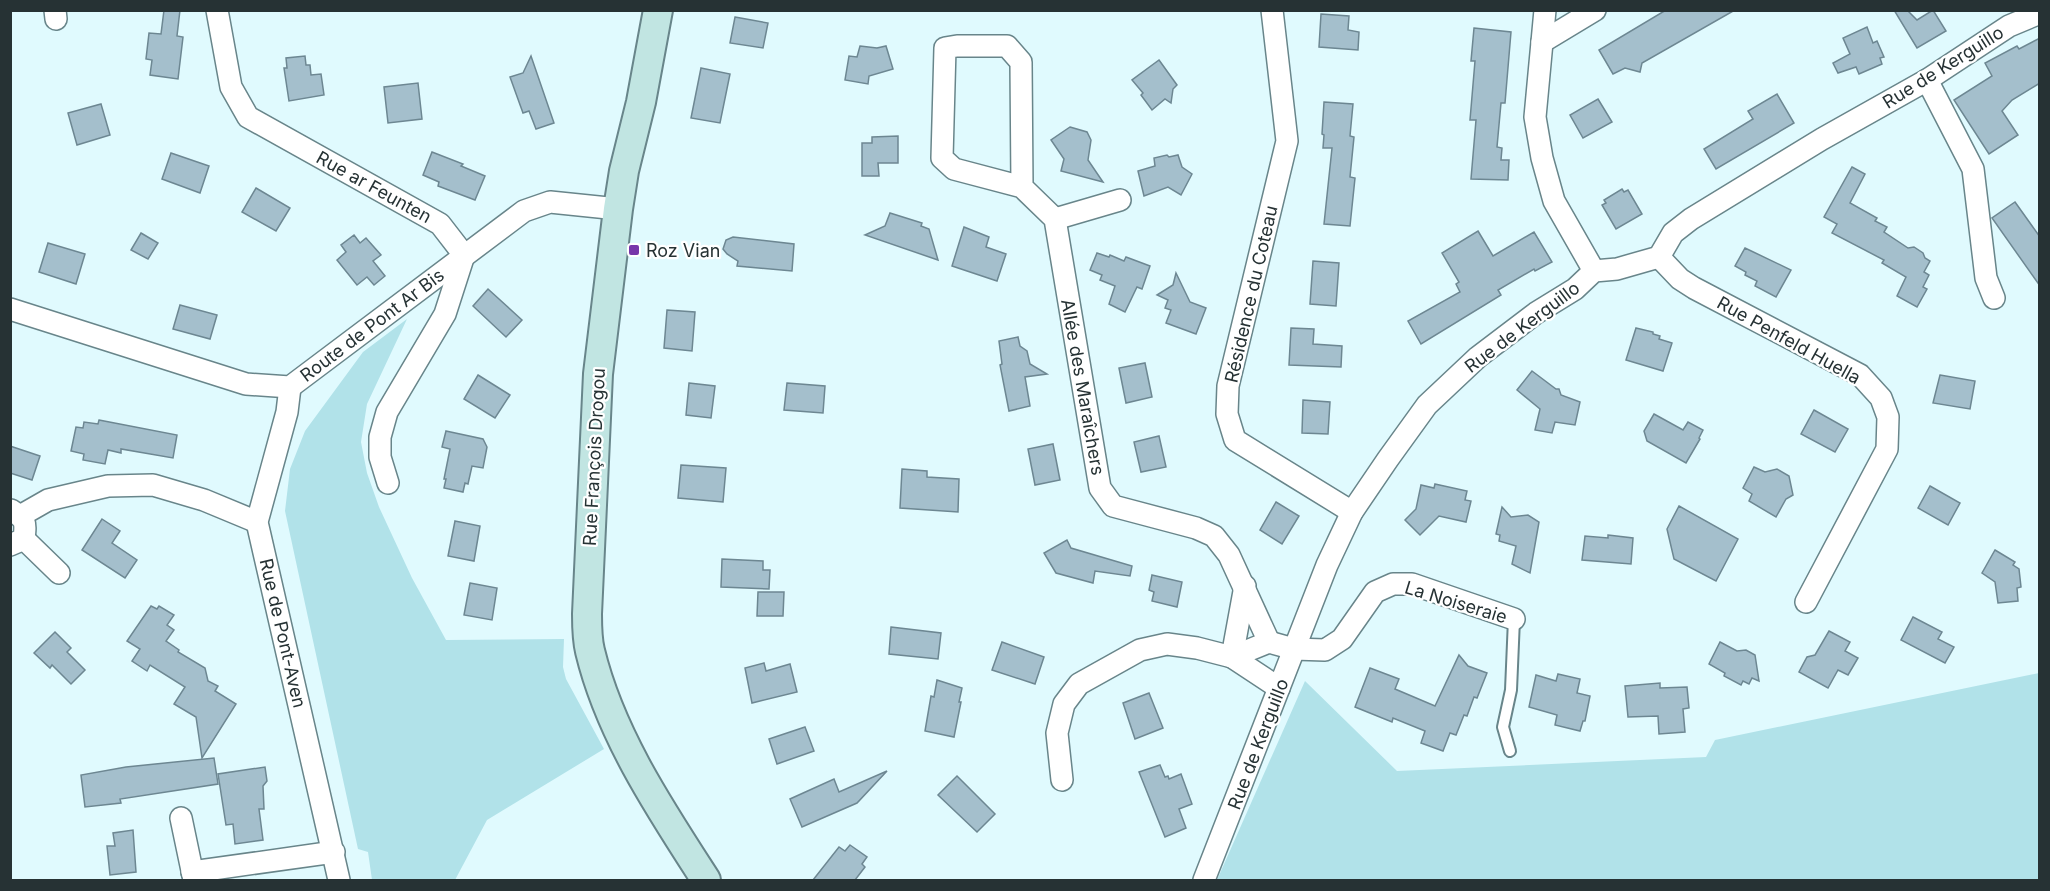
<svg xmlns="http://www.w3.org/2000/svg" width="2050" height="891" font-family="Inter,sans-serif">
<style>
.green{fill:#b1e2e9}
.building{fill:#a4bfcc;stroke:#6d8792;stroke-width:1.5}
.lines{fill:none;stroke-linecap:round;stroke-linejoin:round}
.lane-casing{stroke:#68858a;stroke-width:14}
.street-casing{stroke:#68858a;stroke-width:24}
.secondary-casing{stroke:#68858a;stroke-width:32}
.lane{stroke:#fff;stroke-width:10}
.street{stroke:#fff;stroke-width:21}
.secondary{stroke:#c1e5e2;stroke-width:28}
.poi-dot{fill:#7736aa;stroke:#fff;stroke-width:2}
.labels{text-anchor:middle;dominant-baseline:central;stroke-width:4.5;stroke-linejoin:round;paint-order:stroke}
.street-label{font-size:18px;fill:#263234;stroke:#fff}
.poi-label{font-size:18px;fill:#263234;stroke:#fff;text-anchor:start}
</style>
<rect width="100%" height="100%" fill="#e0fafe"/>
<g class="green">
<polygon points="407,319 367,404 361,442 367,473 379,507 412,578 446,640 564,639 563,667 566,679 604,749 487,820 455,880 372,880 368,852 358,849 285,511 290,469 305,431 363,352"/>
<polygon points="2039,673 2039,880 1217,880 1305,681 1397,771 1706,757 1715,740"/>
</g>
<g class="building">
<polygon points="164,10 180,10 177,36 183,37 178,79 150,75 152,60 146,59 149,33 161,34"/>
<polygon points="1666,10 1735,10 1642,63 1640,72 1625,68 1613,74 1599,50"/>
<polygon points="1894,10 1907,10 1917,20 1933,10 1946,31 1917,48"/>
<polygon points="1321,14 1349,16 1348,30 1359,32 1358,50 1319,47"/>
<polygon points="735,17 768,23 763,48 730,43"/>
<polygon points="1867,27 1873,43 1877,41 1884,57 1880,58 1882,64 1859,74 1856,67 1838,73 1833,63 1850,54 1843,38"/>
<polygon points="1474,28 1511,32 1505,103 1501,103 1497,147 1502,148 1501,160 1509,160 1508,180 1471,179 1476,120 1470,120 1475,61 1471,61"/>
<polygon points="2040,38 2040,83 2012,100 2002,111 2018,135 1989,154 1954,100 1992,76 1985,63 2017,46 2019,49"/>
<polygon points="860,46 877,48 886,46 893,69 869,76 868,84 845,80 849,56 857,57"/>
<polygon points="305,56 306,65 310,65 311,75 321,74 324,95 289,101 284,68 287,68 286,58"/>
<polygon points="531,56 554,123 536,129 529,111 523,113 510,77 523,73"/>
<polygon points="1159,60 1177,85 1173,89 1171,103 1165,99 1152,110 1141,95 1143,93 1132,80"/>
<polygon points="701,68 730,74 720,123 691,118"/>
<polygon points="418,83 422,119 388,123 384,87"/>
<polygon points="1777,94 1794,123 1716,169 1704,149 1753,119 1748,111"/>
<polygon points="1598,99 1612,122 1583,138 1570,115"/>
<polygon points="1324,102 1353,104 1350,136 1354,137 1350,177 1355,178 1350,226 1324,224 1332,148 1323,148 1324,135 1322,134"/>
<polygon points="101,104 110,135 77,145 68,113"/>
<polygon points="1070,127 1087,132 1091,140 1088,160 1103,182 1061,171 1064,159 1051,140"/>
<polygon points="898,136 898,163 878,163 879,176 862,176 862,143 872,143 872,137"/>
<polygon points="432,152 463,164 461,166 485,176 475,200 438,186 439,182 423,175"/>
<polygon points="171,153 209,166 200,193 162,179"/>
<polygon points="1167,155 1169,157 1178,155 1182,167 1192,174 1181,195 1168,187 1144,196 1138,171 1155,166 1154,158"/>
<polygon points="1852,167 1865,174 1850,203 1877,218 1875,221 1887,227 1884,232 1908,248 1914,247 1923,253 1925,258 1930,261 1924,272 1929,275 1923,287 1927,289 1917,307 1897,296 1906,277 1882,263 1884,260 1832,233 1837,224 1824,217"/>
<polygon points="256,188 290,208 276,231 242,212"/>
<polygon points="1622,189 1624,192 1628,190 1642,214 1616,229 1602,205 1606,203 1604,200"/>
<polygon points="2015,202 2040,237 2040,286 1992,218"/>
<polygon points="890,213 922,223 921,226 929,229 938,260 865,235 885,226"/>
<polygon points="964,227 989,237 986,247 1006,254 997,281 952,266"/>
<polygon points="1478,231 1493,256 1534,232 1552,262 1535,271 1534,269 1498,290 1501,295 1421,344 1408,321 1460,292 1456,284 1459,282 1442,253"/>
<polygon points="141,233 158,243 148,259 131,250"/>
<polygon points="354,235 360,243 366,238 381,255 373,261 385,276 374,285 367,277 357,285 337,260 346,252 341,245"/>
<polygon points="733,237 794,244 792,271 737,266 738,261 727,254 723,249 726,240"/>
<polygon points="48,243 85,254 76,284 39,272"/>
<polygon points="1745,248 1791,270 1776,297 1755,286 1757,281 1745,275 1746,272 1735,266"/>
<polygon points="1097,253 1109,257 1110,255 1124,261 1126,257 1150,266 1142,289 1137,287 1125,312 1109,304 1115,286 1100,280 1102,275 1090,270"/>
<polygon points="1313,261 1339,263 1336,306 1310,304"/>
<polygon points="1176,273 1190,302 1206,308 1196,334 1166,323 1171,310 1165,308 1168,300 1157,295 1173,285"/>
<polygon points="488,289 522,320 506,337 473,306"/>
<polygon points="180,305 217,315 210,339 173,329"/>
<polygon points="667,310 695,312 692,351 664,348"/>
<polygon points="1291,328 1314,329 1313,344 1342,346 1341,367 1289,365"/>
<polygon points="1636,328 1653,332 1653,334 1660,336 1659,339 1672,343 1663,371 1626,360"/>
<polygon points="1018,337 1020,346 1027,351 1030,364 1047,374 1025,377 1030,406 1009,411 1000,365 1002,364 999,341"/>
<polygon points="1145,363 1152,397 1126,403 1119,368"/>
<polygon points="1532,371 1556,389 1559,389 1561,395 1580,402 1575,425 1555,422 1552,433 1535,430 1540,409 1517,390"/>
<polygon points="478,375 510,395 495,418 464,399"/>
<polygon points="1940,375 1975,381 1970,409 1933,403"/>
<polygon points="689,383 715,386 711,418 686,415"/>
<polygon points="787,383 825,386 823,413 784,410"/>
<polygon points="1303,400 1330,402 1328,434 1302,433"/>
<polygon points="1814,410 1848,429 1835,452 1801,434"/>
<polygon points="1654,414 1683,430 1688,422 1703,430 1699,438 1700,439 1686,463 1647,441 1644,431"/>
<polygon points="99,420 177,435 173,458 121,449 121,453 108,450 105,464 83,460 84,454 71,451 76,427 83,428 84,422 98,424"/>
<polygon points="446,431 483,439 487,447 483,468 472,466 468,484 465,483 463,492 444,488 446,479 444,479 450,449 442,447"/>
<polygon points="1159,436 1166,467 1141,472 1134,442"/>
<polygon points="1053,444 1060,480 1035,485 1028,449"/>
<polygon points="10,446 40,456 32,480 10,473"/>
<polygon points="681,465 726,468 723,502 678,498"/>
<polygon points="1754,467 1765,472 1777,469 1789,476 1793,495 1786,499 1776,517 1749,501 1752,494 1743,488"/>
<polygon points="902,469 927,471 927,477 959,479 958,512 900,508"/>
<polygon points="1435,484 1467,491 1465,500 1471,501 1466,522 1439,516 1420,535 1405,520 1416,509 1421,485 1434,488"/>
<polygon points="1930,486 1960,503 1948,525 1918,508"/>
<polygon points="1276,502 1299,516 1282,544 1260,530"/>
<polygon points="1679,506 1738,539 1716,581 1674,559 1667,529"/>
<polygon points="1502,507 1511,517 1528,515 1539,522 1530,573 1512,564 1516,546 1499,541 1500,535 1496,534"/>
<polygon points="102,519 120,531 112,543 137,560 125,578 82,550"/>
<polygon points="455,521 480,526 474,561 448,556"/>
<polygon points="1608,535 1633,538 1631,564 1582,560 1585,536 1608,538"/>
<polygon points="1067,540 1071,548 1132,566 1130,576 1095,571 1093,583 1056,573 1044,553"/>
<polygon points="1995,550 2015,562 2013,565 2019,569 2021,587 2017,588 2018,601 1998,603 1995,582 1982,573"/>
<polygon points="722,559 763,561 763,570 770,570 769,589 721,587"/>
<polygon points="1152,575 1182,582 1177,607 1152,601 1154,592 1149,590"/>
<polygon points="470,583 497,588 492,620 464,615"/>
<polygon points="758,592 784,592 783,616 757,616"/>
<polygon points="151,606 157,609 159,606 174,615 167,625 174,630 166,641 179,650 178,652 205,668 208,681 218,686 215,691 236,704 202,758 196,717 174,704 185,687 150,665 147,671 132,661 140,649 127,641"/>
<polygon points="1913,617 1942,632 1938,639 1954,647 1945,663 1901,640"/>
<polygon points="891,627 941,633 938,659 889,654"/>
<polygon points="1829,631 1850,642 1845,651 1858,658 1848,675 1838,670 1828,688 1799,672 1807,657 1815,655"/>
<polygon points="55,632 71,648 67,652 85,670 71,684 52,665 50,668 34,653"/>
<polygon points="1002,642 1044,657 1035,684 992,670"/>
<polygon points="1720,642 1737,651 1746,650 1755,655 1759,681 1752,678 1749,684 1743,681 1741,685 1724,676 1725,673 1709,664"/>
<polygon points="1459,655 1468,666 1487,673 1477,698 1474,697 1467,716 1464,715 1456,735 1450,733 1443,751 1421,743 1425,731 1393,718 1392,722 1355,707 1370,668 1399,679 1395,689 1435,706"/>
<polygon points="764,663 766,671 790,664 797,692 752,703 745,668"/>
<polygon points="1558,674 1580,679 1577,693 1590,696 1585,721 1583,721 1580,731 1555,725 1557,715 1529,707 1536,675 1556,681"/>
<polygon points="937,680 962,688 959,702 961,702 954,737 925,731 931,696 934,697"/>
<polygon points="1660,683 1660,688 1687,687 1689,708 1683,709 1685,732 1659,734 1658,716 1628,717 1625,686"/>
<polygon points="1149,693 1163,728 1135,739 1123,703"/>
<polygon points="805,727 814,751 777,764 769,739"/>
<polygon points="214,758 218,784 120,799 121,803 85,807 81,775 126,767"/>
<polygon points="1160,765 1165,777 1168,776 1169,779 1181,774 1192,804 1179,809 1186,828 1165,837 1139,772"/>
<polygon points="265,767 267,781 263,786 264,809 259,809 263,840 235,844 233,824 226,825 218,774"/>
<polygon points="887,771 857,803 802,827 790,799 834,779 839,792"/>
<polygon points="957,776 995,814 977,832 938,795"/>
<polygon points="133,830 136,872 110,875 107,846 115,846 113,833"/>
<polygon points="850,845 867,857 862,864 865,867 855,880 813,880 839,847 845,851"/>
</g>
<g class="lines">
<g class="lane-casing">
<polyline id="lane" points="1510,751 1503,727 1511,690 1514,619"/>
</g>
<g class="street-casing">
<g id="street">
<polyline points="55,10 56,19"/>
<polyline points="217,10 231,87 248,117 440,224 464,255 445,314 387,412 380,437 380,457 388,483"/>
<polyline points="1272,10 1287,141 1228,386 1227,414 1235,440 1352,512"/>
<polyline points="1545,10 1535,117 1542,158 1554,201 1594,271"/>
<polyline points="1542,42 1595,10"/>
<polyline points="1927,80 1973,169 1986,278 1994,298"/>
<polyline points="1022,187 1021,62 1007,46 957,46 945,48 942,158 954,169 1022,187 1055,219 1100,488 1113,506 1196,528 1214,536 1229,555 1269,642"/>
<polyline points="1055,219 1120,200"/>
<polyline points="1659,257 1680,279 1694,288 1860,375 1881,398 1888,417 1887,449 1806,602"/>
<polyline points="10,309 246,384 290,387 524,211 550,202 618,209"/>
<polyline points="290,387 287,412 257,522 339,880"/>
<polyline points="20,516 48,500 108,486 153,485 204,500 257,522"/>
<polyline points="24,539 59,573"/>
<path d="M10,545L24,539C26,522 26,519 11,510"/>
<polyline points="1232,657 1269,642 1294,649 1325,650 1342,639 1375,592 1393,584 1412,584 1514,619"/>
<polyline points="1232,657 1245,586"/>
<polyline points="1062,780 1057,733 1064,704 1079,684 1140,650 1167,644 1197,648 1232,657 1279,688"/>
<polyline points="181,818 194,880"/>
<polyline points="192,872 334,852"/>
<polyline points="1204,880 1327,565 1352,512 1388,459 1427,405 1478,357 1536,313 1575,289 1594,271 1617,269 1659,257 1673,233 1691,219 1822,139 1927,80 2009,26 2040,13"/>
</g>
</g>
<g class="secondary-casing">
<path id="secondary" d="M658,10L641,102L624,171L618,209L598,374L587,614C587,626 587,639 590,651C610,734 660,809 706,880"/>
</g>
<use href="#lane" class="lane"/>
<use href="#street" class="street"/>
<use href="#secondary" class="secondary"/>
</g>
<rect class="poi-dot" x="628" y="244" width="12" height="12" rx="3"/>
<g class="labels">
<g class="street-label">
<text transform="translate(1943 67) rotate(-32)">Rue de Kerguillo</text>
<text transform="translate(374 187) rotate(29)">Rue ar Feunten</text>
<text transform="translate(1251 294) rotate(-77)">Résidence du Coteau</text>
<text transform="translate(372 325) rotate(-37)">Route de Pont Ar Bis</text>
<text transform="translate(1522 327) rotate(-37)">Rue de Kerguillo</text>
<text transform="translate(1789 340) rotate(29)">Rue Penfeld Huella</text>
<text transform="translate(1083 387) rotate(80)">Allée des Maraîchers</text>
<text transform="translate(594 457) rotate(-87)">Rue François Drogou</text>
<text transform="translate(1456 602) rotate(17)">La Noiseraie</text>
<text transform="translate(283 633) rotate(77)">Rue de Pont-Aven</text>
<text transform="translate(1258 744) rotate(-69)">Rue de Kerguillo</text>
</g>
<g class="poi-label">
<text x="646" y="250">Roz Vian</text>
</g>
</g>
<rect width="2050" height="891" fill="none" stroke="#263234" stroke-width="24"/>
</svg>
